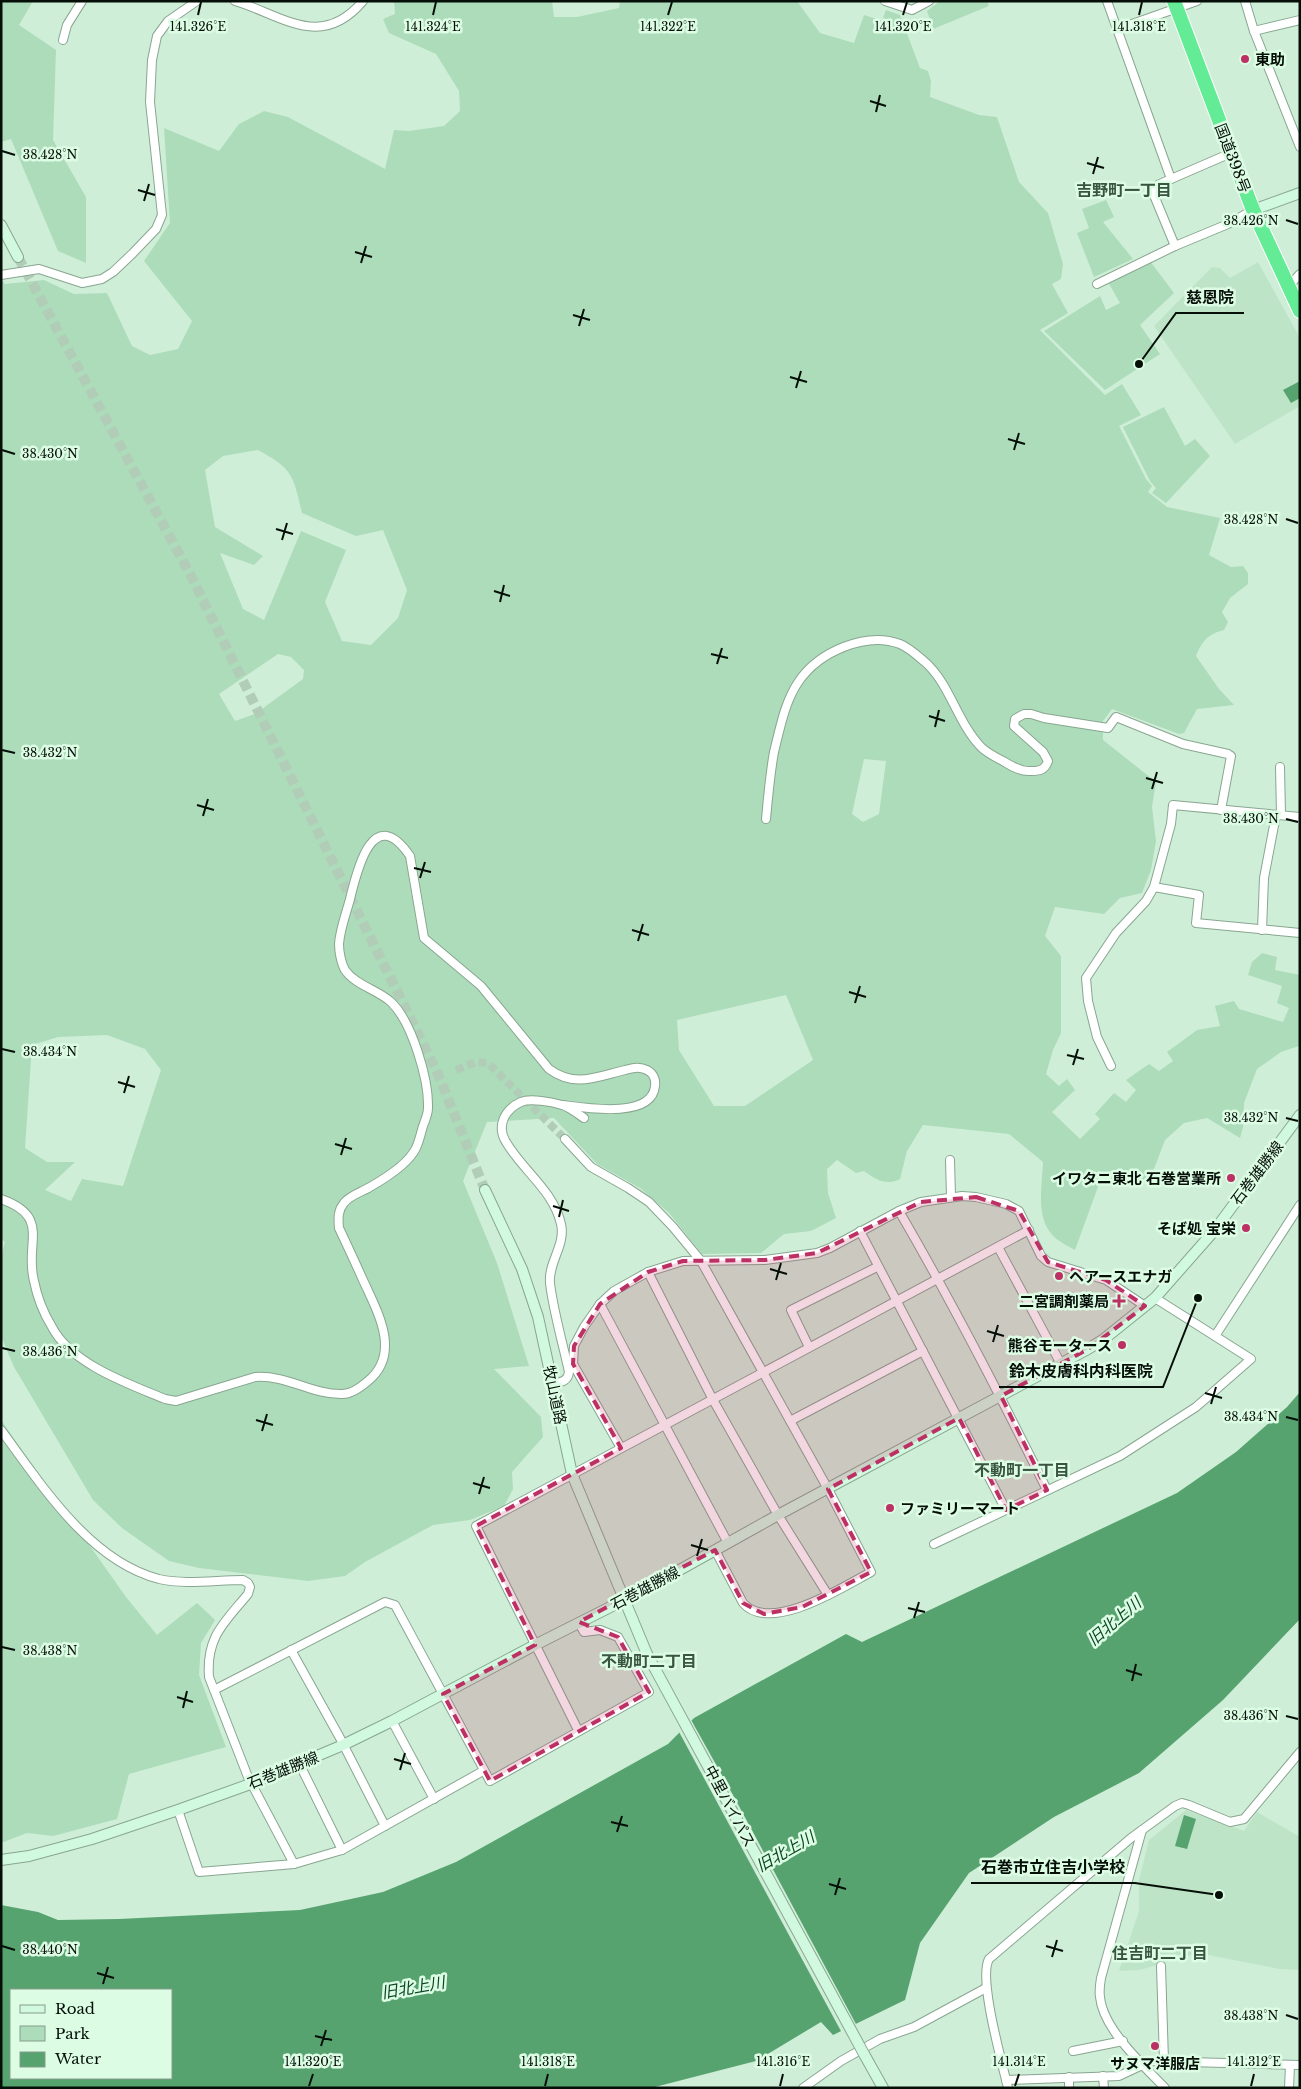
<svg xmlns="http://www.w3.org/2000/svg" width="1301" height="2089" font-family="'Libre Baskerville','Noto Sans JP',serif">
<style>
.built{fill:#bee4c8}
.green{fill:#addcba;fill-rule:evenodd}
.water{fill:#57a36f;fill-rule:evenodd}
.pier{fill:#cfeed7}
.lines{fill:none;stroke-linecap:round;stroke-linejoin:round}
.street-tunnel{stroke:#b1cdb8;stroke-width:8;stroke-dasharray:8 4;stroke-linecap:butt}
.secondary-tunnel{stroke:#b1cdb8;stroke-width:10;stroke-dasharray:10 5;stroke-linecap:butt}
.street-casing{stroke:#88a690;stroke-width:10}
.secondary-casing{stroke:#88a690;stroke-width:12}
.highway-casing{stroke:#fff;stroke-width:16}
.street{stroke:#fff;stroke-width:8}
.secondary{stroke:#d0f9df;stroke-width:10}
.highway{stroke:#64eb95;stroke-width:14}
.secondary-bridge-casing{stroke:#88a690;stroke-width:12;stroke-linecap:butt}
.secondary-bridge{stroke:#d0f9df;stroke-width:10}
.marked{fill:#bc3064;fill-opacity:0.2;stroke:#bc3064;stroke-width:4;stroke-dasharray:10 6;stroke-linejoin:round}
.ticks{fill:none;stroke:#050f08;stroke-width:2}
.poi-dot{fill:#bc3064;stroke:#dcfce4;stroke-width:2}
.labels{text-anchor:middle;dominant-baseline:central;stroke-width:5;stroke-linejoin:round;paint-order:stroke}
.poi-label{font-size:15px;font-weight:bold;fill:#050f08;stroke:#dcfce4;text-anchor:end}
.street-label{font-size:15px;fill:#050f08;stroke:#dcfce4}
.neighbourhood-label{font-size:16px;font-weight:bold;fill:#395441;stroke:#dcfce4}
.water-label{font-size:16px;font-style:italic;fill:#0c4725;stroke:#dcfce4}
.ticks-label{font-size:12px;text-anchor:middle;fill:#050f08;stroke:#dcfce4;stroke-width:5;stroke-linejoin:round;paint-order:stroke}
.leader{fill:none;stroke:#050f08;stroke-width:2}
.callout-dot{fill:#050f08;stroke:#dcfce4;stroke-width:2}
.callout-label{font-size:16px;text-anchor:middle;font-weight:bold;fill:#050f08;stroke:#dcfce4;stroke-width:5;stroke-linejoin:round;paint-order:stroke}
</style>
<rect width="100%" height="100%" fill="#cfeed7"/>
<g class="built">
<polygon points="1258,262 1300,338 1300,406 1235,444 1154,326 1212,267 1220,268 1230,278"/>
<polygon points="1186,1810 1244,1831 1257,1812 1300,1837 1300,1970 1279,1969 1198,1953 1140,1970 1119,1971 1139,1911 1139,1880 1149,1840"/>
</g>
<g class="green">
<polygon points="1,1 33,1 19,25 56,50 53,140 86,197 86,263 58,251 11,139 1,142"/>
<path d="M394,1H552L554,17H577L619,8L620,1H797L820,33L854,43L864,15L882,21L886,10L900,15L920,68L928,71L931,81L930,97L979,115L997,117L1019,182L1048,213L1063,264L1061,279L1052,284L1068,313L1040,330L1105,395L1122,384L1141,415L1119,426L1146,479L1152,486L1148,492L1167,507L1220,518L1209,555L1231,567L1243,566L1248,573V584L1230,598L1222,612L1228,622L1224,630C1208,634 1202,641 1196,656L1219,689L1234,705L1197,709L1184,733L1179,734L1112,709L1103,721V740L1156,782L1152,807L1156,841L1151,870L1142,893L1120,898L1104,914L1055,907L1045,936L1061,956V1033L1053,1050L1046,1074L1059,1086L1067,1079L1075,1090L1052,1112L1080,1139L1100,1119L1095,1114L1114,1093L1126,1102L1136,1090L1126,1080L1149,1064L1159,1071L1173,1061L1167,1052L1197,1030L1220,1026L1215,1006L1234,1001L1239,1009L1283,1022L1289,1008L1277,1003L1282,986L1248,975L1252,962L1262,953L1277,957L1275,970L1300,975V1044L1299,1046L1281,1052L1257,1069L1244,1103L1243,1127L1240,1138L1207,1118L1184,1123L1165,1140L1149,1182L1099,1184L1075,1250C1070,1247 1063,1244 1058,1240C1034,1222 1042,1188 1043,1162L1009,1134L923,1125L907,1151L900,1179C886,1186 876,1180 864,1171L856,1173L837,1160L827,1169L828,1193L836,1218L811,1231L784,1234L761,1253L702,1254L669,1213L640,1188L597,1164L554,1118L487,1122L463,1181L497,1263L529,1366L494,1369L541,1417L543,1437L512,1472L513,1489L504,1506L470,1520L433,1525L365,1562L345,1576L308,1581L199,1568L169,1561L122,1528L93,1500L14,1367L1,1336V1257L5,1242L1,1239V279L5,284L44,280L74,294L107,293L132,346L150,355L178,349L192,321L144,261L170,223L164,128L219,151L239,124L264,111L288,117L385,169L394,130L409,131L444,126L460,111L459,91L436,54L389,33L383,19L395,14ZM258,450C293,469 293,475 302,513L356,536L383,530L407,590L398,618L371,645L342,641L325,602L346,550L301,531L264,620L243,609L220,553L254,565L263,556L215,527L205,470L223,456ZM278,654L291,657L304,670L303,679L255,714L235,721L219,694ZM864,759L886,761L879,814L863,822L852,814ZM786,995L813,1060L745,1106H714L679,1050L677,1020ZM107,1035L145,1049L161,1070L123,1186L82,1179L71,1201L45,1190L75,1162H47L25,1148L32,1045L58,1037Z"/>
<polygon points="940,1 987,1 989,6 933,29 927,11"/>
<polygon points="1106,200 1114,217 1103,222 1133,259 1094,277 1077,233 1089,228 1082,209"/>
<polygon points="1150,261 1174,293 1140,325 1160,354 1105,390 1044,331 1100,296 1106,310 1120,303 1108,282"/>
<polygon points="1164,407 1185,446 1195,439 1210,456 1166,503 1152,493 1156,488 1150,481 1123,427"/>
<polygon points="1,1420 126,1597 157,1635 197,1603 215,1620 201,1643 199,1675 226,1747 129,1774 117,1819 53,1836 27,1833 1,1843"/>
</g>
<g class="water">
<polygon points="1300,381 1300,398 1291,403 1283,390"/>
<path d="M1300,1392V1619L1223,1700L1139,1773L1054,1817L969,1873L920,1943L905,2000L833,2035L821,2022L756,2061L651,2088H1V1905L38,1912L58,1920L119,1919L300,1910L383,1892L456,1862L668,1744L694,1718L846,1634L862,1642L1177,1493L1236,1452L1287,1407ZM11,1990H171V2078H11Z"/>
<polygon points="1184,1815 1196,1819 1187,1849 1175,1846"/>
</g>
<polygon class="pier" points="690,1718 733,1795 857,2026 842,2033 678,1730"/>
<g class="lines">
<polyline class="street-tunnel" points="456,1070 476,1062 488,1063 565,1139"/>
<polyline class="secondary-tunnel" points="18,257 190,574 438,1074 485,1190"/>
<g class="street-casing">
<g id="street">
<path d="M235,1C282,15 321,51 363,1"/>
<polyline points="885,1 912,10 929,1"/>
<polyline points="1107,1 1171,179 1151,188 1175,246"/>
<polyline points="1245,1 1254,31 1300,147"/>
<polyline points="1118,29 1197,1"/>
<polyline points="1254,31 1300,20"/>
<polyline points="63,40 67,25 82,1"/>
<polyline points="1171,179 1231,153"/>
<polyline points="1,275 39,269 82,283 102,279 113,272 133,253 156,229 162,215 150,102 152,60 157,36 168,21 197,1"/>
<polyline points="1097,284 1175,246 1228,224 1253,210"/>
<polyline points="1288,287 1300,274"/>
<polyline points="1280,767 1281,815"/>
<path d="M766,819C768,797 770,774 774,752C780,728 785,701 799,681C819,652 866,631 900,644C908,647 918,656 925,662C950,684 957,722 981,747C987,753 995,757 1003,761C1011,766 1021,772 1031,771C1040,771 1045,770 1048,761L1043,752L1014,726L1015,719L1024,714H1031L1044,718L1108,728L1116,717L1183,744L1228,754L1231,756L1221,810"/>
<polyline points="1154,887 1199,895 1196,923 1300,933"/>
<polyline points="1262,930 1264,878 1276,815"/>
<polyline points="1111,1066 1097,1037 1088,1001 1086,978 1116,933 1146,901 1154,887 1171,824 1173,805 1300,817"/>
<path d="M565,1139L591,1167L628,1188L649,1202L673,1227L701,1261L828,1489L871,1572C843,1587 770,1634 743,1603L715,1550"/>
<polyline points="950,1160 951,1197"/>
<path d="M1,1199C52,1217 24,1243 34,1281C37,1296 44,1314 52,1327C71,1364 129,1384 165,1399L176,1401L255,1377C288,1375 310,1394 341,1394C350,1395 361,1387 368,1381C402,1353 377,1311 363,1280C355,1262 347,1245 339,1228C338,1218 338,1210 344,1203C350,1195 362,1192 370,1187C384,1179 409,1163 416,1148C419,1142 421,1133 423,1126C425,1121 428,1114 428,1108C429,1080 412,1022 391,1002C378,990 355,985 345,970C341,963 339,951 339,944C340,929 346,914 350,899C357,870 373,802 410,856L424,938L481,986L549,1069C575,1088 596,1077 625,1070C633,1068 639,1066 647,1070C653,1073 656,1079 655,1086C652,1119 586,1108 563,1105"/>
<path d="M899,1211C952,1302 1000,1395 1047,1490"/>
<polyline points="860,1231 1006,1510"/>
<polyline points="998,1247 1061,1364"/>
<polyline points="648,1272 712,1398 778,1515 828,1595"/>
<polyline points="600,1304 728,1543"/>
<polyline points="1215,1336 1300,1205"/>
<polyline points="809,1347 791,1310 877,1267"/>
<path d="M552,1384C560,1382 568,1382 569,1372C563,1344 553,1310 550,1283C548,1262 566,1245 561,1224C553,1190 523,1171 506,1142C496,1126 505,1109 521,1102C530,1098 552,1102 562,1105C569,1107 578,1114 584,1118"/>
<polyline points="790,1421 923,1351"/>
<path d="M1,1430C41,1484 89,1561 159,1579C185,1585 216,1580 243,1580L248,1583L250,1587L248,1594C224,1623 206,1637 209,1677L248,1777L294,1864"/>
<polyline points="621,1448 573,1364 574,1346 584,1327 600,1304 614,1291 648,1272 683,1261 765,1260 817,1253 830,1248 899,1211 921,1202 962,1196 976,1197 1006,1204 1019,1211 1041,1256 1048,1262 1106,1280 1145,1306"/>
<polyline points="934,1544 1120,1456 1196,1407 1251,1359 1155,1298"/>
<polyline points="291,1650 340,1738 385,1826"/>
<polyline points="214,1690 385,1602 395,1605 490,1781 649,1692 618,1637 600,1630 584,1632 579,1623"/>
<polyline points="392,1721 434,1799"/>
<polyline points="578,1730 476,1526 1029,1230"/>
<polyline points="299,1763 342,1850"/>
<polyline points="178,1810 199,1872 294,1864 342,1850 483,1771"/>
<path d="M1142,1830L1101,1978C1100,1984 1099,1991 1100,1997C1103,2029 1143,2065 1165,2088"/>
<polyline points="1161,1966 1164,2061"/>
<polyline points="1073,2051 1123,2041"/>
<polyline points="1103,2076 1104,2088"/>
<polyline points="1069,2077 1069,2088"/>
<polyline points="1006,2080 1119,2076 1151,2061 1300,2065"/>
<polyline points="803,2088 841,2061 880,2039 914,2027 986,1988"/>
<path d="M1008,2088C1002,2062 978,1978 989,1959L1131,1838L1175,1806L1182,1803L1189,1805L1230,1822L1244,1819L1300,1752"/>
<polyline points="1289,2088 1290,2065"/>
</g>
</g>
<g class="secondary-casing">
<g id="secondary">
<polyline points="1253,210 1300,193"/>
<polyline points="1,225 18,257"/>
<polyline points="485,1190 522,1269 538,1317 572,1474 647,1654"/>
<polyline points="1,1860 29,1856 92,1839 178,1810 253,1783 343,1745 392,1721 535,1645 642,1591 778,1515 1088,1349 1104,1339 1155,1298 1214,1231 1300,1115"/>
<polyline points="864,2054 883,2088"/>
</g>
</g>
<g class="highway-casing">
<polyline id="highway" points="1174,1 1253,210 1300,311"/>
</g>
<use href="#street" class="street"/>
<use href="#secondary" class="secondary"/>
<use href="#highway" class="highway"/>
<g class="secondary-bridge-casing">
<polyline id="secondary-bridge" points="647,1654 864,2054"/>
</g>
<use href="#secondary-bridge" class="secondary-bridge"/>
</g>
<path class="marked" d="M976,1197L1019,1211L1048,1262L1106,1280L1145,1306L1088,1349L1001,1396L1047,1490L1006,1510L959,1418L828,1489L871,1572L802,1607L764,1614L743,1603L715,1550L579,1622L618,1637L649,1692L490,1781L443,1694L535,1645L476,1526L621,1448L573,1364L574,1346L600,1304L648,1272L683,1261L765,1260L817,1253L921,1202Z"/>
<path class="ticks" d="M198,15L201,2M433,15L436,2M668,15L672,2M903,15L907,2M1139,15L1142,2M870,101L886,106M876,112L880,95M2,151L15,155M1087,163L1104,168M1093,174L1098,157M138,190L155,195M144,201L149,184M1286,220L1298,224M355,252L372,257M361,263L366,246M573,315L590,320M579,326L584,309M790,377L807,382M796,388L801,371M1008,439L1025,444M2,450L15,454M1014,450L1019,433M1286,519L1298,523M276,529L293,534M282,540L287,523M494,591L510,596M500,602L504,585M711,654L728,658M717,664L722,648M929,716L945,721M935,727L939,710M2,750L15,753M1146,778L1163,783M1152,789L1157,772M197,805L214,810M203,816L208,799M1286,819L1298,822M414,868L431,872M420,878L425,862M632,930L649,935M638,941L643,924M849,992L866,997M855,1003L860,986M2,1049L15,1052M1067,1055L1084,1059M1073,1065L1078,1049M118,1082L135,1087M124,1093L129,1076M1286,1118L1298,1121M335,1144L352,1149M341,1155L346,1138M553,1206L569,1211M559,1217L563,1200M770,1269L787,1274M776,1280L781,1263M987,1331L1004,1336M993,1342L998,1325M2,1348L15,1351M1205,1393L1222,1398M1211,1404L1216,1387M1286,1417L1298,1420M256,1420L273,1425M262,1431L267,1414M473,1483L490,1488M479,1494L484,1477M691,1545L708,1550M697,1556L702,1539M908,1608L925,1612M914,1618L919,1602M2,1647L15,1650M1126,1670L1142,1675M1132,1681L1136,1664M177,1697L193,1702M183,1708L187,1691M1286,1716L1298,1719M394,1759L411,1764M400,1770L405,1753M611,1822L628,1826M617,1832L622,1816M829,1884L846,1889M835,1895L840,1878M2,1946L15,1950M1046,1946L1063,1951M1052,1957L1057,1940M97,1973L114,1978M103,1984L108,1967M1286,2015L1298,2019M315,2036L332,2040M321,2046L326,2030M309,2086L313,2074M545,2086L548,2074M780,2086L783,2074M1015,2086L1019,2074M1251,2086L1254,2074"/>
<g class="poi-dot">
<circle cx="1245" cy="59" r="5"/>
<circle cx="1231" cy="1178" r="5"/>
<circle cx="1246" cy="1228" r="5"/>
<circle cx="1059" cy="1276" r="5"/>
<path d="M1116.5 1293.5h5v5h5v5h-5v5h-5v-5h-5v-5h5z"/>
<circle cx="1122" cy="1345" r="5"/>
<circle cx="890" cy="1508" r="5"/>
<circle cx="1155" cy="2046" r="5"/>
</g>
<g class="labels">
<g class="poi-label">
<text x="1255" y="59" text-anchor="start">東助</text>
<text x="1221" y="1178">イワタニ東北 石巻営業所</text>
<text x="1236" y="1228">そば処 宝栄</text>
<text x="1069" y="1276" text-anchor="start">ヘアースエナガ</text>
<text x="1109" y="1301">二宮調剤薬局</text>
<text x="1112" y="1345">熊谷モータース</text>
<text x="900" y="1508" text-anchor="start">ファミリーマート</text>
<text x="1155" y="2063" text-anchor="middle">サヌマ洋服店</text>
</g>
<g class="street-label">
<text transform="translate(1233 158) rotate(69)">国道398号</text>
<text transform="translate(1257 1173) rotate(-53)">石巻雄勝線</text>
<text transform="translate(555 1395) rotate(78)">牧山道路</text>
<text transform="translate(645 1588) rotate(-28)">石巻雄勝線</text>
<text transform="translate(283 1770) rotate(-22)">石巻雄勝線</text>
<text transform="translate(730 1806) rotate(62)">中里バイパス</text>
</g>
<g class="neighbourhood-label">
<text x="1124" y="190">吉野町一丁目</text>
<text x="1022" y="1470">不動町一丁目</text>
<text x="649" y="1661">不動町二丁目</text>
<text x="1160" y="1953">住吉町二丁目</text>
</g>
<g class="water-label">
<text transform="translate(1114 1621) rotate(-40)">旧北上川</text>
<text transform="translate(785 1851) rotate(-30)">旧北上川</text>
<text transform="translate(413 1987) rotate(-10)">旧北上川</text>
</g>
</g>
<g class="ticks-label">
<text x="198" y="31">141.326°E</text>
<text x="433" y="31">141.324°E</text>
<text x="668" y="31">141.322°E</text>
<text x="903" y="31">141.320°E</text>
<text x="1139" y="31">141.318°E</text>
<text x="50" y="159">38.428°N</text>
<text x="1251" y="225">38.426°N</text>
<text x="50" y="458">38.430°N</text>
<text x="1251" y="524">38.428°N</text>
<text x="50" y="757">38.432°N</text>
<text x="1251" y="823">38.430°N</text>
<text x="50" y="1056">38.434°N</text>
<text x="1251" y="1122">38.432°N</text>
<text x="50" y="1356">38.436°N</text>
<text x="1251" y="1421">38.434°N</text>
<text x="50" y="1655">38.438°N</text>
<text x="1251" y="1720">38.436°N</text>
<text x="50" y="1954">38.440°N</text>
<text x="1251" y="2020">38.438°N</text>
<text x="313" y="2066">141.320°E</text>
<text x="548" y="2066">141.318°E</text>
<text x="783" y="2066">141.316°E</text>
<text x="1019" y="2066">141.314°E</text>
<text x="1254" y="2066">141.312°E</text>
</g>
<path class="leader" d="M1139 364L1176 313H1244M1198 1298L1163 1387H999M1219 1895L1135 1883H971"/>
<g class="callout-dot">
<circle cx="1139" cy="364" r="5"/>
<circle cx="1198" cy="1298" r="5"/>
<circle cx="1219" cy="1895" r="5"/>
</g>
<g class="callout-label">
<text x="1210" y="303">慈恩院</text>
<text x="1081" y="1377">鈴木皮膚科内科医院</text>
<text x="1053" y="1873">石巻市立住吉小学校</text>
</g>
<rect width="1301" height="2089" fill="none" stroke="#050f08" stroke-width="5"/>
<rect x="10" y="1989" width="162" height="90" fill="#dcfce4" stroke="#869d8c"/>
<rect x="20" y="2005" width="25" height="8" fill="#d0f9df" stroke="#869d8c"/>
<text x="55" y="2014" font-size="15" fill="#050f08">Road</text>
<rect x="20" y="2026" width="25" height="15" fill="#addcba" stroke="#869d8c"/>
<text x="55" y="2039" font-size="15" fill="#050f08">Park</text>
<rect x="20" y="2052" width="25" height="15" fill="#57a36f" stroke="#869d8c"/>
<text x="55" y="2064" font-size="15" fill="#050f08">Water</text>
</svg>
